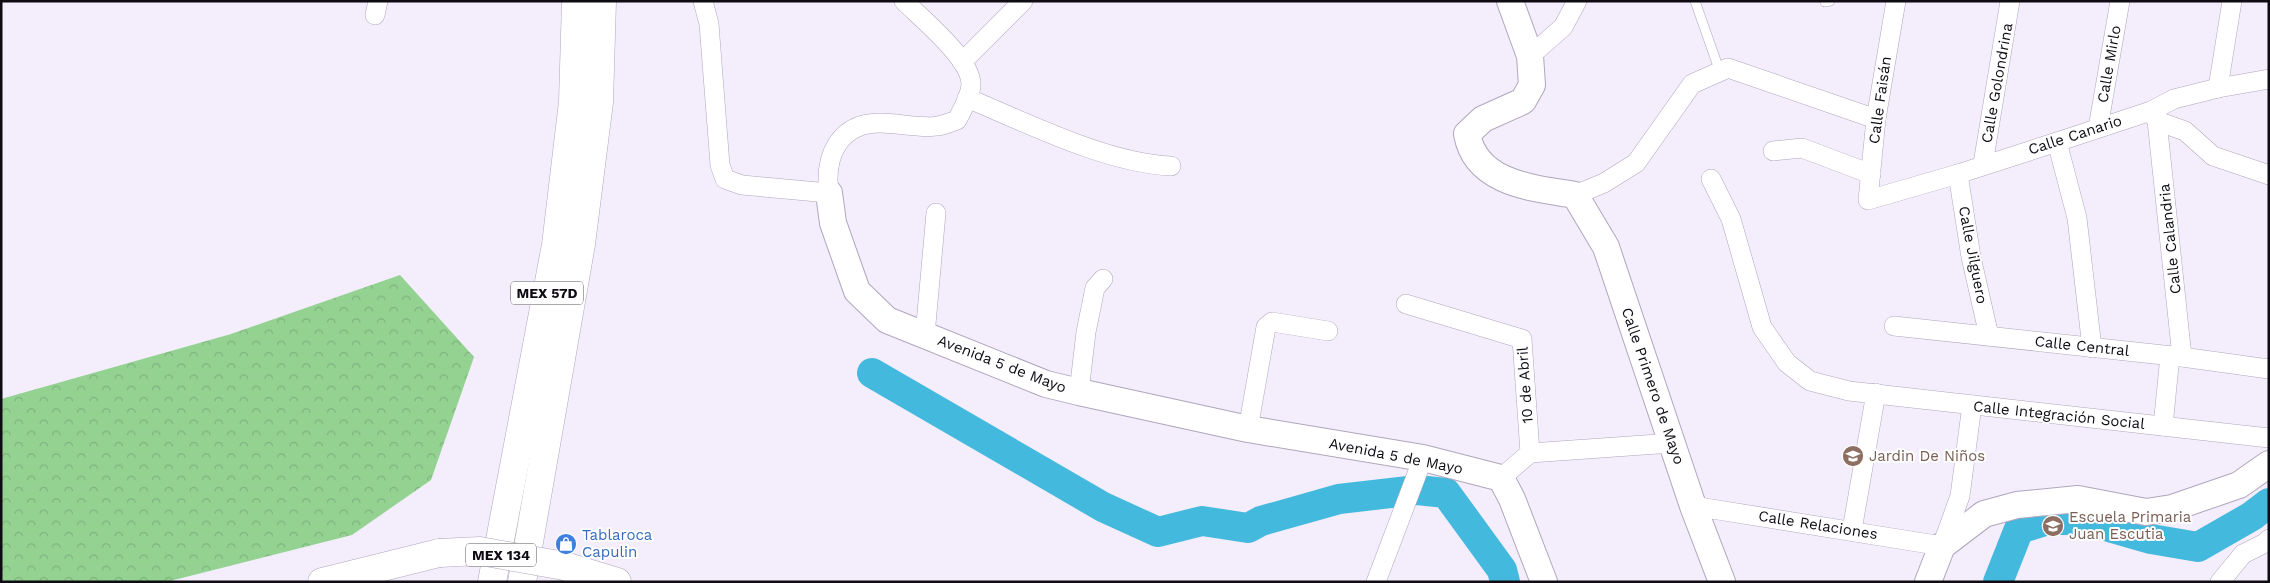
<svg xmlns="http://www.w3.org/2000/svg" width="2270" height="583" font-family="'Work Sans',sans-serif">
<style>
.forest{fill:url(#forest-crowns)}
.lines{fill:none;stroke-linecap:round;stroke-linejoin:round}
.river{stroke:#43b9de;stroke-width:30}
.lane-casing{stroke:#b0a6bd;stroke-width:10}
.street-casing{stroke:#b0a6bd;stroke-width:20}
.secondary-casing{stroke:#b0a6bd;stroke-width:28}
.highway-casing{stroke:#b0a6bd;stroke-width:29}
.lane{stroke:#fff;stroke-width:9}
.street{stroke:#fff;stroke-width:19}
.secondary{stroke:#fff;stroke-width:26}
.highway{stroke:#fff;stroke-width:28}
.highway-bridge-casing{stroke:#b0a6bd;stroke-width:29;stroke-linecap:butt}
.highway-bridge{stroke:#fff;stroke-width:28}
.labels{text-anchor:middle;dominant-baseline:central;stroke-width:4;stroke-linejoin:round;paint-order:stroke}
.shield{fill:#fefefe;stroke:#56545a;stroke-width:1}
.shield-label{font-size:14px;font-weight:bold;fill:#0e0b13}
.street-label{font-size:15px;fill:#0e0b13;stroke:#fefefe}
.education-label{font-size:15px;fill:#785e54;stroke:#fefefe;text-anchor:start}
.shop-label{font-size:15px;fill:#366cbe;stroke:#fefefe;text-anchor:start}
</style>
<defs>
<pattern id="forest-crowns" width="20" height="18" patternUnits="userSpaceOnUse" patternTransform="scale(1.25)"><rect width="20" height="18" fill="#94d292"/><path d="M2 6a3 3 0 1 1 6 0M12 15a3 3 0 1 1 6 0" fill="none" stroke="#7eb37d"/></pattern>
</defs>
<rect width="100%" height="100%" fill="#f3edfc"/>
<polygon class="forest" points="400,275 474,357 431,480 352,535 166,582 1,582 1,399 231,334"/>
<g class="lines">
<g class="river">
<polyline points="872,373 1103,507 1158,532 1202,521 1248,528 1261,521 1339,499 1417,490 1446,493 1502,570 1505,582"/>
<polyline points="1998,582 2019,529 2048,520 2085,520 2151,539 2198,547 2252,516 2269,503"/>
</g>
<g class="lane-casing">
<g id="lane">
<polyline points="1695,1 1720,72"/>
<polyline points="1825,2 1830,1"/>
</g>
</g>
<g class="street-casing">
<g id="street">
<path d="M703,1L709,24L720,165L725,179L742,185L829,193C824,156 839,123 880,123C899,123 920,129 938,126C945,125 951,122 957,120C962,110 971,96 971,84C971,59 922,19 904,1"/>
<polyline points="1896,1 1876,119 1868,200 1958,174 2057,142 2151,111 2174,99 2218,88 2269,79"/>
<polyline points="375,15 378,1"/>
<polyline points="1530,56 1563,27 1577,1"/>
<polyline points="962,62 1023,1"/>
<polyline points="2218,88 2232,1"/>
<path d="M967,98C1027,123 1106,163 1171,166"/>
<polyline points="2152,112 2157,121 2185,131 2213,156 2269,175"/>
<polyline points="2157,121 2182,357"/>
<polyline points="2098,128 2120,1"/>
<polyline points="2057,142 2077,218 2092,348"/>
<polyline points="1773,151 1802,148 1871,174"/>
<polyline points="1983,164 2010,1"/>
<polyline points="1958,174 1971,257 1989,336"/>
<polyline points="1711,179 1731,219 1762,327 1787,363 1810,381 1849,391 2269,438"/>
<polyline points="1575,195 1604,183 1636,163 1692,84 1728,68 1876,119"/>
<polyline points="1406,304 1522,339 1530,453 1501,478"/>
<polyline points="1894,326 2182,357 2269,369"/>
<polyline points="925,335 936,213"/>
<polyline points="1079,392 1086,332 1095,288 1103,279"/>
<polyline points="2163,426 2170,356"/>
<polyline points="1248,429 1266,327 1272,322 1328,331"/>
<polyline points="1530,453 1672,443"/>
<polyline points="1693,506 1942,546 1960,496 1972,405"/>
<polyline points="1852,530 1876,393"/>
<polyline points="1376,582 1423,458"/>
<polyline points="2220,582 2243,554 2265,543 2269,539"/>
</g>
</g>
<g class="secondary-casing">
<g id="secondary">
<path d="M1510,1L1530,56L1532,85L1523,101L1483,119L1467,134C1476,184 1533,188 1575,195L1606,247L1693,506L1722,582"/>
<polyline points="829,193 833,223 857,291 887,320 1046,384 1079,392 1248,429 1423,458 1501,478 1512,499 1544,582"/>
<polyline points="1928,582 1942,546 1984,514 2017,505 2078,499 2146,512 2172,508 2239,485 2269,464"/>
</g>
</g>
<g class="highway-casing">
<g id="highway">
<polyline points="564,566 617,582"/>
<polyline points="322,582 439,553"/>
<polyline points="492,582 556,245 573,102 576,1"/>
<polyline points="522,582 581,244 599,102 602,1"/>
</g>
</g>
<use href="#lane" class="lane"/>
<use href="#street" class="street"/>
<use href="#secondary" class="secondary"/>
<use href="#highway" class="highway"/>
<g class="highway-bridge-casing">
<polyline id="highway-bridge" points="439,553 480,551 564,566"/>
</g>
<use href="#highway-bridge" class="highway-bridge"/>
</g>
<defs>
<g id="school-disc" transform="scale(1.125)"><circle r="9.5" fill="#8d6e63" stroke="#fefefe"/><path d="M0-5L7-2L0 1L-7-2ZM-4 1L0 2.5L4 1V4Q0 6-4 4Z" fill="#fff"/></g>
<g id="shop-disc" transform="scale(1.125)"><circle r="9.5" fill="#3f7fe0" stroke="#fefefe"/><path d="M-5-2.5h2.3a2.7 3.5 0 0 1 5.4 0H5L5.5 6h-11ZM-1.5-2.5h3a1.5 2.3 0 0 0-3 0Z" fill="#fff"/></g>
</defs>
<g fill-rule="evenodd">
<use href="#school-disc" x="1853" y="456"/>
<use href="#school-disc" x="2053" y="526"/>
<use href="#shop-disc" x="566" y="544"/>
</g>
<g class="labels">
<g class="shield">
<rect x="511" y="281.5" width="72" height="23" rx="4"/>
<rect x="466" y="543.5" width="70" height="23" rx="4"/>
</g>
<g class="shield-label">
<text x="547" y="293">MEX 57D</text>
<text x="501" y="555">MEX 134</text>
</g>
<g class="street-label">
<text transform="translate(2109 64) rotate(-80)">Calle Mirlo</text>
<text transform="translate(1997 83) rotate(-80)">Calle Golondrina</text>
<text transform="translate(1880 100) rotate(-82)">Calle Faisán</text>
<text transform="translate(2075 135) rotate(-18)">Calle Canario</text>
<text transform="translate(2170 239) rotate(-96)">Calle Calandria</text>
<text transform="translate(1973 255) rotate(79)">Calle Jilguero</text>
<text transform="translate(2082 346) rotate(6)">Calle Central</text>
<text transform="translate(1002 364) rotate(21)">Avenida 5 de Mayo</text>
<text transform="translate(1525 385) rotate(-94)">10 de Abril</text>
<text transform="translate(1653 386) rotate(71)">Calle Primero de Mayo</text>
<text transform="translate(2059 415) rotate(6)">Calle Integración Social</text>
<text transform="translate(1396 456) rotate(11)">Avenida 5 de Mayo</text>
<text transform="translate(1818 525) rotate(9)">Calle Relaciones</text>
</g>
<g class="education-label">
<text x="1869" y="456">Jardin De Niños</text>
<text x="2069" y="517">Escuela Primaria<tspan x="2069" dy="17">Juan Escutia</tspan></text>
</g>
<g class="shop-label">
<text x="582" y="535">Tablaroca<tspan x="582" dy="17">Capulin</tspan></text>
</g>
</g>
<rect width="2270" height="583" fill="none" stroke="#0e0b13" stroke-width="5"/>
</svg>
